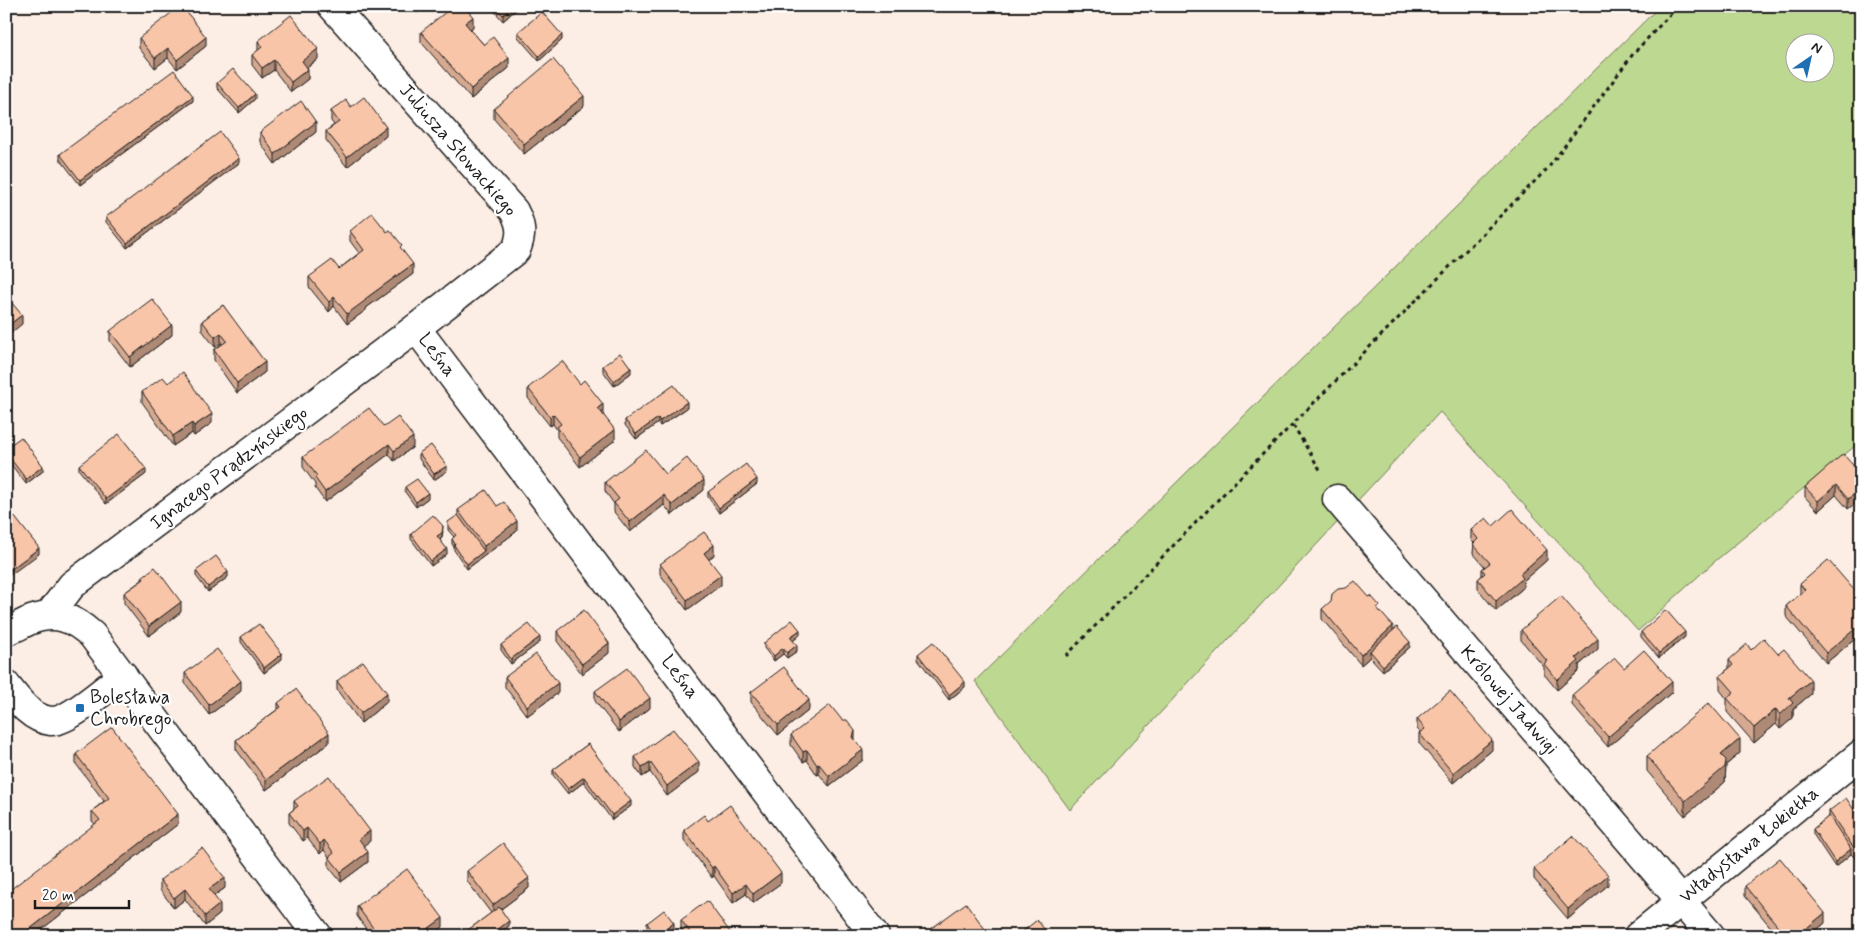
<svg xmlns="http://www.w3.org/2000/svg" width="1867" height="942" font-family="Mynerve,sans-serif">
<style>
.green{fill:#bdd890;stroke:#6c7a56;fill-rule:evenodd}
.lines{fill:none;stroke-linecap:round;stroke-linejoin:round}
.minor-casing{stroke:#1c1c1c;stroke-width:31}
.path{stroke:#1c1c1c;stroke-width:3;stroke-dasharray:4 4;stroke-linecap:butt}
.minor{stroke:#fff;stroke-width:28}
.wall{fill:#d6a991;stroke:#1c1c1c}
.shaded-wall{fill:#ae8a76;stroke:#1c1c1c}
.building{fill:#f9c5a9;stroke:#1c1c1c}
.poi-dot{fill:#1f6fb2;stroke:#fff;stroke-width:2}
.labels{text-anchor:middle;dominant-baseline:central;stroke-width:4.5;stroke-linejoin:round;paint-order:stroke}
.street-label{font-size:19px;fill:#1c1c1c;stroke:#fff}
.poi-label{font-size:19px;fill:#1c1c1c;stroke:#fff;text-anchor:start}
</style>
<rect width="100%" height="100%" fill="#fdeee5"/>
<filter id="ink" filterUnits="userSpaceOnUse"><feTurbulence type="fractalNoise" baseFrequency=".02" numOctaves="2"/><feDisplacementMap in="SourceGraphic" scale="10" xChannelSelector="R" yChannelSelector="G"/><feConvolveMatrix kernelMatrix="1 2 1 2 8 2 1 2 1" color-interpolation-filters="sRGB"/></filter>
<g filter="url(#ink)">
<path class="green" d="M1660,6H1861V441L1714,562L1638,631L1440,412L1070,810L975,681ZM1794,42H1824V72H1794Z"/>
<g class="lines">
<g class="minor-casing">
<g id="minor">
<polyline points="416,328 875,936"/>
<polyline points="1337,499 1711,936"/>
<path d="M49,615L72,585L416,328L516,250C522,235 522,226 514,211L332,6"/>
<path d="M6,631C15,629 23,623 31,620C57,611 73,618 92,635L318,936"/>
<path d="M6,685C17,699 31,719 51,721C68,722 108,687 123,675"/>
<polyline points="1638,936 1861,754"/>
</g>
</g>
<g class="path">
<polyline points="1293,425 1322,473"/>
<polyline points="1066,656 1242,475 1549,167 1633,54 1678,6"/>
</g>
<use href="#minor" class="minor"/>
</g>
<g class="wall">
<polygon points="412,6 425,6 417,13"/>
<polygon points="490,6 520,6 503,21"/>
<polygon points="473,27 470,29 484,45 509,68 471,99 421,42 421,32"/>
<polygon points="518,32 562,40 539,61 518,37"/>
<polygon points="139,38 206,46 177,69 168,58 155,68 139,48"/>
<polygon points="258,41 318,59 307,68 308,79 291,92 274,70 262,78 252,65 252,55 258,51"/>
<polygon points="217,83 255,99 239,113 217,88"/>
<polygon points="193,101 80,185 60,159 60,154"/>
<polygon points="584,106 524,154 494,119 494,109"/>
<polygon points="351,107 386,136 347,167 326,140 326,131 334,125 331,121 331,111"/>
<polygon points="260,132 316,132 275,164 260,142"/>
<polygon points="239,163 127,248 106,222 106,217"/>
<polygon points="350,231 402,250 413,274 366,308 366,310 347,324 334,306 329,312 309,287 309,277 339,269 359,253 350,241"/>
<polygon points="223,305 265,372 237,393 214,360 214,350 222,344 221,343 215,347 202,330 202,321"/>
<polygon points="110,331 172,335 130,367 110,341"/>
<polygon points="603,366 631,373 614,386 603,371"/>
<polygon points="168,383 212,423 194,436 192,433 173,446 142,402 142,392"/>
<polygon points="528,388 603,414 615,440 580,467 557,437 557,430 553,424 550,426 528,398"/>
<polygon points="687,408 660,426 658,423 636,439 625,425 625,420"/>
<polygon points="384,427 413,447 394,461 389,454 325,502 315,488 315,484 303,467 303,457"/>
<polygon points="6,448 43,471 26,484 6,458"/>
<polygon points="419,453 447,471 434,480 419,459"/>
<polygon points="79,465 146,474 106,504 79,470"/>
<polygon points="666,474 704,490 672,515 664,505 630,532 614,512 614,504 605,491 605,482"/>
<polygon points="1861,474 1848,509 1836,495 1818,511 1805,497 1805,487"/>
<polygon points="757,484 719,513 708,497 708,492"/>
<polygon points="405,487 428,498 416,507 405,492"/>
<polygon points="497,506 517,531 467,569 454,550 454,547 452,544 452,539 454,537 448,530 448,525 458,516 458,510"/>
<polygon points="1493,526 1547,560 1523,581 1523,588 1496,611 1478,589 1478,579 1482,575 1482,569 1485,567 1473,553 1474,543 1471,540 1471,530"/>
<polygon points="443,531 442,538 440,540 447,554 431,566 411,539 411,534"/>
<polygon points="714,555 709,559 721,585 687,610 660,574 660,564"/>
<polygon points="196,571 228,577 208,592 196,576"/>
<polygon points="142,577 181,612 149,636 124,603 124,593 142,580"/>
<polygon points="1800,584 1861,598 1861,634 1826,663 1786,616 1786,606 1800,594"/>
<polygon points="1322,609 1380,611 1393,630 1410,647 1383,671 1370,657 1361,665 1322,619"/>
<polygon points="1521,630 1598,649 1579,665 1579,671 1557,690 1544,674 1544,667 1521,640"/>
<polygon points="557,631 609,653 582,674 557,641"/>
<polygon points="1641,632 1685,637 1659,658 1641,637"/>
<polygon points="800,635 793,641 797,651 787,658 783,654 774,661 764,648 764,643"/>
<polygon points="241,637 282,659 264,673 241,642"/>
<polygon points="540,642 511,664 501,650 501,645"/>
<polygon points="1751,650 1811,694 1793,709 1793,718 1780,729 1776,724 1754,743 1727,712 1727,699 1720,690 1720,676 1729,668 1729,660"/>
<polygon points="918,654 965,687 949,700 918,659"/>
<polygon points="1624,668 1672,692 1608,747 1572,705 1572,695"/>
<polygon points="185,673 241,691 209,715 185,683"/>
<polygon points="505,677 558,693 527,716 505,687"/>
<polygon points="337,681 387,702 361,723 337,690"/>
<polygon points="595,691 650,708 619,732 595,701"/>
<polygon points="751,692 809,710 778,735 751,702"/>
<polygon points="278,703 329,743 266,790 236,749 236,740 278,709"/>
<polygon points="1417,719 1492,750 1453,783 1419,743 1419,733 1420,732 1417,729"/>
<polygon points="791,735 855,740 863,760 829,786 819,774 817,775 807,760 803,762 791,745"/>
<polygon points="588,744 631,806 612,820 584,782 568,794 553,775 553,770"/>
<polygon points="1740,753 1726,765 1725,782 1685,816 1647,771 1647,756"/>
<polygon points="76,754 178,824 33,936 6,936 95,824 92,821 92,811 104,801 76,764"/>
<polygon points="635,757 699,772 667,796 650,772 642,777 635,767"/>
<polygon points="294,801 370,841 363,845 368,862 341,882 329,867 329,857 324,850 320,854 307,838 303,841 289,823 289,813 294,809"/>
<polygon points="1829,811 1861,820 1861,864 1851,854 1835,867 1813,834 1813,829 1829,816"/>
<polygon points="708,821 781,883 753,903 746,894 733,903 714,876 712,878 684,840 684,830"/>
<polygon points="1534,869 1608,885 1568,919 1534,879"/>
<polygon points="467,871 529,888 501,909 509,926 496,936 460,936 491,913 467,881"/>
<polygon points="160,880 225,888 214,896 220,914 205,926 185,899 174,908 160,890"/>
<polygon points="1745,886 1825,923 1809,936 1778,936 1745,896"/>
<polygon points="357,906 443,927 432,936 371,936 357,916"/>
<polygon points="681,920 733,936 685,936 681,930"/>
<polygon points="647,923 674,928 672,930 676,936 652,936 647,928"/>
<polygon points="932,928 990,936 932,936"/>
</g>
<g class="shaded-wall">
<polygon points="419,6 425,6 417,13 417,8"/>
<polygon points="514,6 520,6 503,21 503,15"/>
<polygon points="473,17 473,27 465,33 465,23"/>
<polygon points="562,35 562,40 539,61 539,56"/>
<polygon points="206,37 206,46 177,69 177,60"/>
<polygon points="168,48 168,58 155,68 155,58"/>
<polygon points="318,49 318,59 302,71 302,61"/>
<polygon points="509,58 509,68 471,99 471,89"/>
<polygon points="274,60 274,70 262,78 262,68"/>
<polygon points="308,69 308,79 291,92 291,82"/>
<polygon points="255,94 255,99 239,113 239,108"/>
<polygon points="193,96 193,101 80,185 80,180"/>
<polygon points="584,96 584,106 524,154 524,144"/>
<polygon points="316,122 316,132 275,164 275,154"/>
<polygon points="386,127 386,136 347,167 347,157"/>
<polygon points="239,158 239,163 127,248 127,243"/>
<polygon points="413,264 413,274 366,308 366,310 347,324 347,314 365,299"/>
<polygon points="334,297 334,306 329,312 329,302"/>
<polygon points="22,315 22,324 6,337 6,327"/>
<polygon points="172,325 172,335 130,367 130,357"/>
<polygon points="221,333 221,343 215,347 215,337"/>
<polygon points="265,362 265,372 237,393 237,383"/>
<polygon points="631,368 631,373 614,386 614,381"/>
<polygon points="687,402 687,408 660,426 660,421"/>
<polygon points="603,404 603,414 598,418 598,408"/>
<polygon points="212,414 212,423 194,436 194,426"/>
<polygon points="553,414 553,424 550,426 550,417"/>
<polygon points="658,418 658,423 636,439 636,434"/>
<polygon points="192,423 192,433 173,446 173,436"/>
<polygon points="615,430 615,440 580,467 580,457"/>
<polygon points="413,437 413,447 394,461 394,451"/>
<polygon points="389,444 389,454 325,502 325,492"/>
<polygon points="43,466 43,471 26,484 26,479"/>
<polygon points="447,466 447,471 434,480 434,474"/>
<polygon points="146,469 146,474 106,504 106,499"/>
<polygon points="757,479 757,484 719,513 719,508"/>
<polygon points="704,480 704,490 672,515 672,505"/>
<polygon points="1836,485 1836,495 1818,511 1818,501"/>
<polygon points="1861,489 1861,499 1848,509 1848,499"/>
<polygon points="428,493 428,498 416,507 416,502"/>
<polygon points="664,495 664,505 630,532 630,522"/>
<polygon points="517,521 517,531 467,569 467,564 484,551 484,546"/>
<polygon points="443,526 442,538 437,541 437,536"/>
<polygon points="714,545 714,555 704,563 704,553"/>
<polygon points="39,548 39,554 6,578 6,573"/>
<polygon points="447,549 447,554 431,566 431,561"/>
<polygon points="1547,550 1547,560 1523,581 1523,588 1496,611 1496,601 1520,574"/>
<polygon points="228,572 228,577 208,592 208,587"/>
<polygon points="721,575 721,585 687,610 687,600"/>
<polygon points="181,602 181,612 149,636 149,626"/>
<polygon points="1861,616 1861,634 1826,663 1826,653"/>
<polygon points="1393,626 1393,636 1370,651 1370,657 1361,665 1361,655"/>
<polygon points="800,630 800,635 790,643 790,637"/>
<polygon points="1685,632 1685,637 1659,658 1659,653"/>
<polygon points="540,637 540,642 511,664 511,659"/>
<polygon points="1598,639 1598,649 1579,665 1579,671 1557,690 1557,680 1576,658"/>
<polygon points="1410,642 1410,647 1383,671 1383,666"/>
<polygon points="609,643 609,653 582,674 582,664"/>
<polygon points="797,645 797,651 787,658 787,653"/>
<polygon points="783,648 783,654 774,661 774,656"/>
<polygon points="282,654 282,659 264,673 264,668"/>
<polygon points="1811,680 1811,694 1793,709 1793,718 1780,729 1780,715 1789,698"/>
<polygon points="241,681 241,691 209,715 209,705"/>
<polygon points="965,682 965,687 949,700 949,695"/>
<polygon points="1672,682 1672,692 1608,747 1608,737"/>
<polygon points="558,683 558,693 527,716 527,706"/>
<polygon points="387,693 387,702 361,723 361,713"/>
<polygon points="650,698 650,708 619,732 619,722"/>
<polygon points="809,700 809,710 778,735 778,725"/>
<polygon points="1776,709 1776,724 1754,743 1754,728"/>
<polygon points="855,731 855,741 853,737"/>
<polygon points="329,733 329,743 266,790 266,780"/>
<polygon points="1740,739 1740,753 1726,765 1725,782 1685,816 1685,801 1721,755"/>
<polygon points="1492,740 1492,750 1453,783 1453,773"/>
<polygon points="807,750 807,760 803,762 803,752"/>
<polygon points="863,750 863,760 829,786 829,776"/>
<polygon points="650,762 650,772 642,777 642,767"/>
<polygon points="699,762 699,772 667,796 667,786"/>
<polygon points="819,764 819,774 817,775 817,765"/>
<polygon points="584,777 584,782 568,794 568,789"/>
<polygon points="631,801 631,806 612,820 612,815"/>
<polygon points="178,814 178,824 33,936 21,936"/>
<polygon points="307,828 307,838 303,841 303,831"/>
<polygon points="370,831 370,841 359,849 359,839"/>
<polygon points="324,840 324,850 320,854 320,844"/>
<polygon points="1851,849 1851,854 1835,867 1835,862"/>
<polygon points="368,852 368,862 341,882 341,872"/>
<polygon points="714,866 714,876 712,878 712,868"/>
<polygon points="781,873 781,883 753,903 753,894"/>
<polygon points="1608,875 1608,885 1568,919 1568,909"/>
<polygon points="225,878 225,888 209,899 209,889"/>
<polygon points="529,878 529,888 493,915 493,905"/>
<polygon points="746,884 746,894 733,903 733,893"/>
<polygon points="185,889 185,899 174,908 174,898"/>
<polygon points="220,904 220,914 205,926 205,916"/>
<polygon points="1825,913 1825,923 1809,936 1797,936"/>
<polygon points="443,918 443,927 432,936 418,936"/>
<polygon points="509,921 509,926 496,936 489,936"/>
<polygon points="674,923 674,928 664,936 657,936"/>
</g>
<g class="building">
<polygon points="180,6 182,6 206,37 177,60 168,48 155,58 139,38"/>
<polygon points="453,6 464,6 473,17 465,23 484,45 493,37 509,58 471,89 421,32"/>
<polygon points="495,6 514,6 503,15"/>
<polygon points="542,12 562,35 539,56 518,32"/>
<polygon points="291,15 318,49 302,61 308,69 291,82 274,60 262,68 252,55 262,47 258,41"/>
<polygon points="553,59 584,96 524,144 494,109"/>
<polygon points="233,69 255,94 239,108 217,83"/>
<polygon points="174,70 193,96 80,180 60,154"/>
<polygon points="364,97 386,127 347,157 326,131 339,122 331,111 346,100 351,107"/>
<polygon points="301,101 316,122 275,154 260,132"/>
<polygon points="220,132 239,158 127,243 106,217"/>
<polygon points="372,213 387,232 390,230 402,245 400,247 413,264 365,299 366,300 347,314 334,297 329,302 309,277 332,260 339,269 364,250 350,231"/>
<polygon points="6,296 22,315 6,327"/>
<polygon points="152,299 172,325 130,357 110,331"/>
<polygon points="223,305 265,362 237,383 214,350 227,341 221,333 215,337 202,321"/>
<polygon points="620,353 631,368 614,381 603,366"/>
<polygon points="562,361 580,384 584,380 603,404 598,408 615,430 580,457 557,427 561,424 553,414 550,417 528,388"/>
<polygon points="183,372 212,414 194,426 192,423 173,436 142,392 163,377 168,383"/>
<polygon points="674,385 687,402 660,421 658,418 636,434 625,420"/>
<polygon points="369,408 384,427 398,417 413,437 394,451 389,444 325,492 315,478 317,476 303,457"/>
<polygon points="119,434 146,469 106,499 79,465"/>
<polygon points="21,437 43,466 26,479 6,453 6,448"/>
<polygon points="431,445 447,466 434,474 419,453"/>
<polygon points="646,450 666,474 687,458 704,480 672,505 664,495 630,522 614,503 619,499 605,482"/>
<polygon points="1843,454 1861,474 1861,489 1848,499 1836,485 1818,501 1805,487"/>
<polygon points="746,464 757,479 719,508 708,492"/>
<polygon points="417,479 428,493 416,502 405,487"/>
<polygon points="486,490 497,506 504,502 517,521 484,546 458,510"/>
<polygon points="1512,509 1547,550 1520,574 1523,578 1496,601 1478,579 1485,573 1482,569 1490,563 1473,544 1478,539 1471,530 1486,518 1493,526"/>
<polygon points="433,515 443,526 442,533 437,536 447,549 431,561 411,534"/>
<polygon points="458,515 484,551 467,564 454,545 455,544 452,539 456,535 448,525 448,522"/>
<polygon points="14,516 39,548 6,573 6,522"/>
<polygon points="704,532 714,545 704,553 721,575 687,600 660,564"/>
<polygon points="216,556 228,572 208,587 196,571"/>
<polygon points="1828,560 1861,598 1861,616 1858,619 1861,622 1861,624 1826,653 1786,606 1805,590 1800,584"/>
<polygon points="155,567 181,602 149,626 124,593 144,579 142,577"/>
<polygon points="1355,581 1369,597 1371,596 1380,606 1377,608 1393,626 1361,655 1322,609 1331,601 1332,594 1338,589 1346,588"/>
<polygon points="1561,596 1598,639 1576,658 1579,661 1557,680 1544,664 1547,661 1521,630"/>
<polygon points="584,610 609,643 582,664 557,631"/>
<polygon points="1666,610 1685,632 1659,653 1641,632"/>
<polygon points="792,620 800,630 790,637 797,645 787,653 783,648 774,656 764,643"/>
<polygon points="259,624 282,654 264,668 241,637"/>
<polygon points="529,624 540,637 511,659 501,645"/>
<polygon points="1397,627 1410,642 1383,666 1370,651"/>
<polygon points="1764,638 1778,654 1784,649 1811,680 1789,698 1793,703 1780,715 1776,709 1754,728 1727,698 1734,692 1720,676 1733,665 1729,660 1747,644 1751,650"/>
<polygon points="933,642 965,682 949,695 918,654"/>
<polygon points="217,649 241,681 209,705 185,673"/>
<polygon points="1644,650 1672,682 1608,737 1572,695 1615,658 1624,668"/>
<polygon points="536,654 558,683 527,706 505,677"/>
<polygon points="363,661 387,693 361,713 337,681"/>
<polygon points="784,667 809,700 778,725 751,692"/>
<polygon points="627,668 650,698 619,722 595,691"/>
<polygon points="296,689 329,733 266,780 236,740 281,707 278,703"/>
<polygon points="1450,691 1492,740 1453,773 1419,733 1425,729 1417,719"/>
<polygon points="1709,703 1740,739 1721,755 1726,760 1725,767 1685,801 1647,756"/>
<polygon points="830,705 842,720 847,720 855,731 853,737 863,750 829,776 819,764 817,765 807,750 803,752 791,735"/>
<polygon points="112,727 178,814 21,936 6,936 6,893 100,820 92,811 109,798 76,754"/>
<polygon points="673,729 699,762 667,786 650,762 642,767 635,757"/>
<polygon points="588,744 631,801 612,815 584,777 568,789 553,770"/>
<polygon points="329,776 370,831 359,839 368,852 341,872 329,857 334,853 324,840 320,844 307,828 303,831 289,813 298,806 294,801"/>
<polygon points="1846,798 1861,820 1861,854 1851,844 1829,811"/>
<polygon points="730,805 781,873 753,894 746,884 733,893 714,866 712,868 684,830 704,815 708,821"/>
<polygon points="1829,816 1851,849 1835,862 1813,829"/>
<polygon points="1573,836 1608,875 1568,909 1534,869"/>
<polygon points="503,843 529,878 493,905 467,871"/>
<polygon points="202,848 225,878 209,889 220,904 205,916 185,889 174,898 160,880"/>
<polygon points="1780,858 1825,913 1797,936 1786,936 1745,886"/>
<polygon points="407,869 443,918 418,936 379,936 357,906"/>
<polygon points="707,901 733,936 693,936 681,920"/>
<polygon points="966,903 990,936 938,936 932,928"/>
<polygon points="499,907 509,921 489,936 460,936"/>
<polygon points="664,910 674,923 656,936 647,923"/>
<polygon points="1037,920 1050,936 1017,936"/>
<polygon points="229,928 235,936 218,936"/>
<polygon points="1858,928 1861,931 1861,936 1850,936"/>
<polygon points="671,929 676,936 662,936"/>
</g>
</g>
<rect class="poi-dot" x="75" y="703" width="10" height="10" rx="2.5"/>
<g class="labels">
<g class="street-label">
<text transform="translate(458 150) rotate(49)">Juliusza Słowackiego</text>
<text transform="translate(437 355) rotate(53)">Leśna</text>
<text transform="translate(229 468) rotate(-37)">Ignacego Prądzyńskiego</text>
<text transform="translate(680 677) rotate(53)">Leśna</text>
<text transform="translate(1509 700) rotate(49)">Królowej Jadwigi</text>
<text transform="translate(1749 845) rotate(-39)">Władysława Łokietka</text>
</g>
<g class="poi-label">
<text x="90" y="697">Bolesława<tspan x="90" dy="22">Chrobrego</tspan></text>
</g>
</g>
<rect width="1867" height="942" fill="none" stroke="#fff" stroke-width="25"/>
<rect x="12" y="12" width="1842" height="917" fill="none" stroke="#1c1c1c" stroke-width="2" filter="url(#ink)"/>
<g transform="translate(1810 58) rotate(34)"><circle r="24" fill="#ffffff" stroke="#a4a4a4"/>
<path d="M0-4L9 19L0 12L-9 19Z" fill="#1f6fb2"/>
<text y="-8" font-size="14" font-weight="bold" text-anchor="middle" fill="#1c1c1c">N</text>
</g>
<path d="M35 900v8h94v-8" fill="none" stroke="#1c1c1c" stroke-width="2.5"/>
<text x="42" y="900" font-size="15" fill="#1c1c1c" stroke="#ffffff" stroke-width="4" paint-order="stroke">20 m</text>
</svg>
